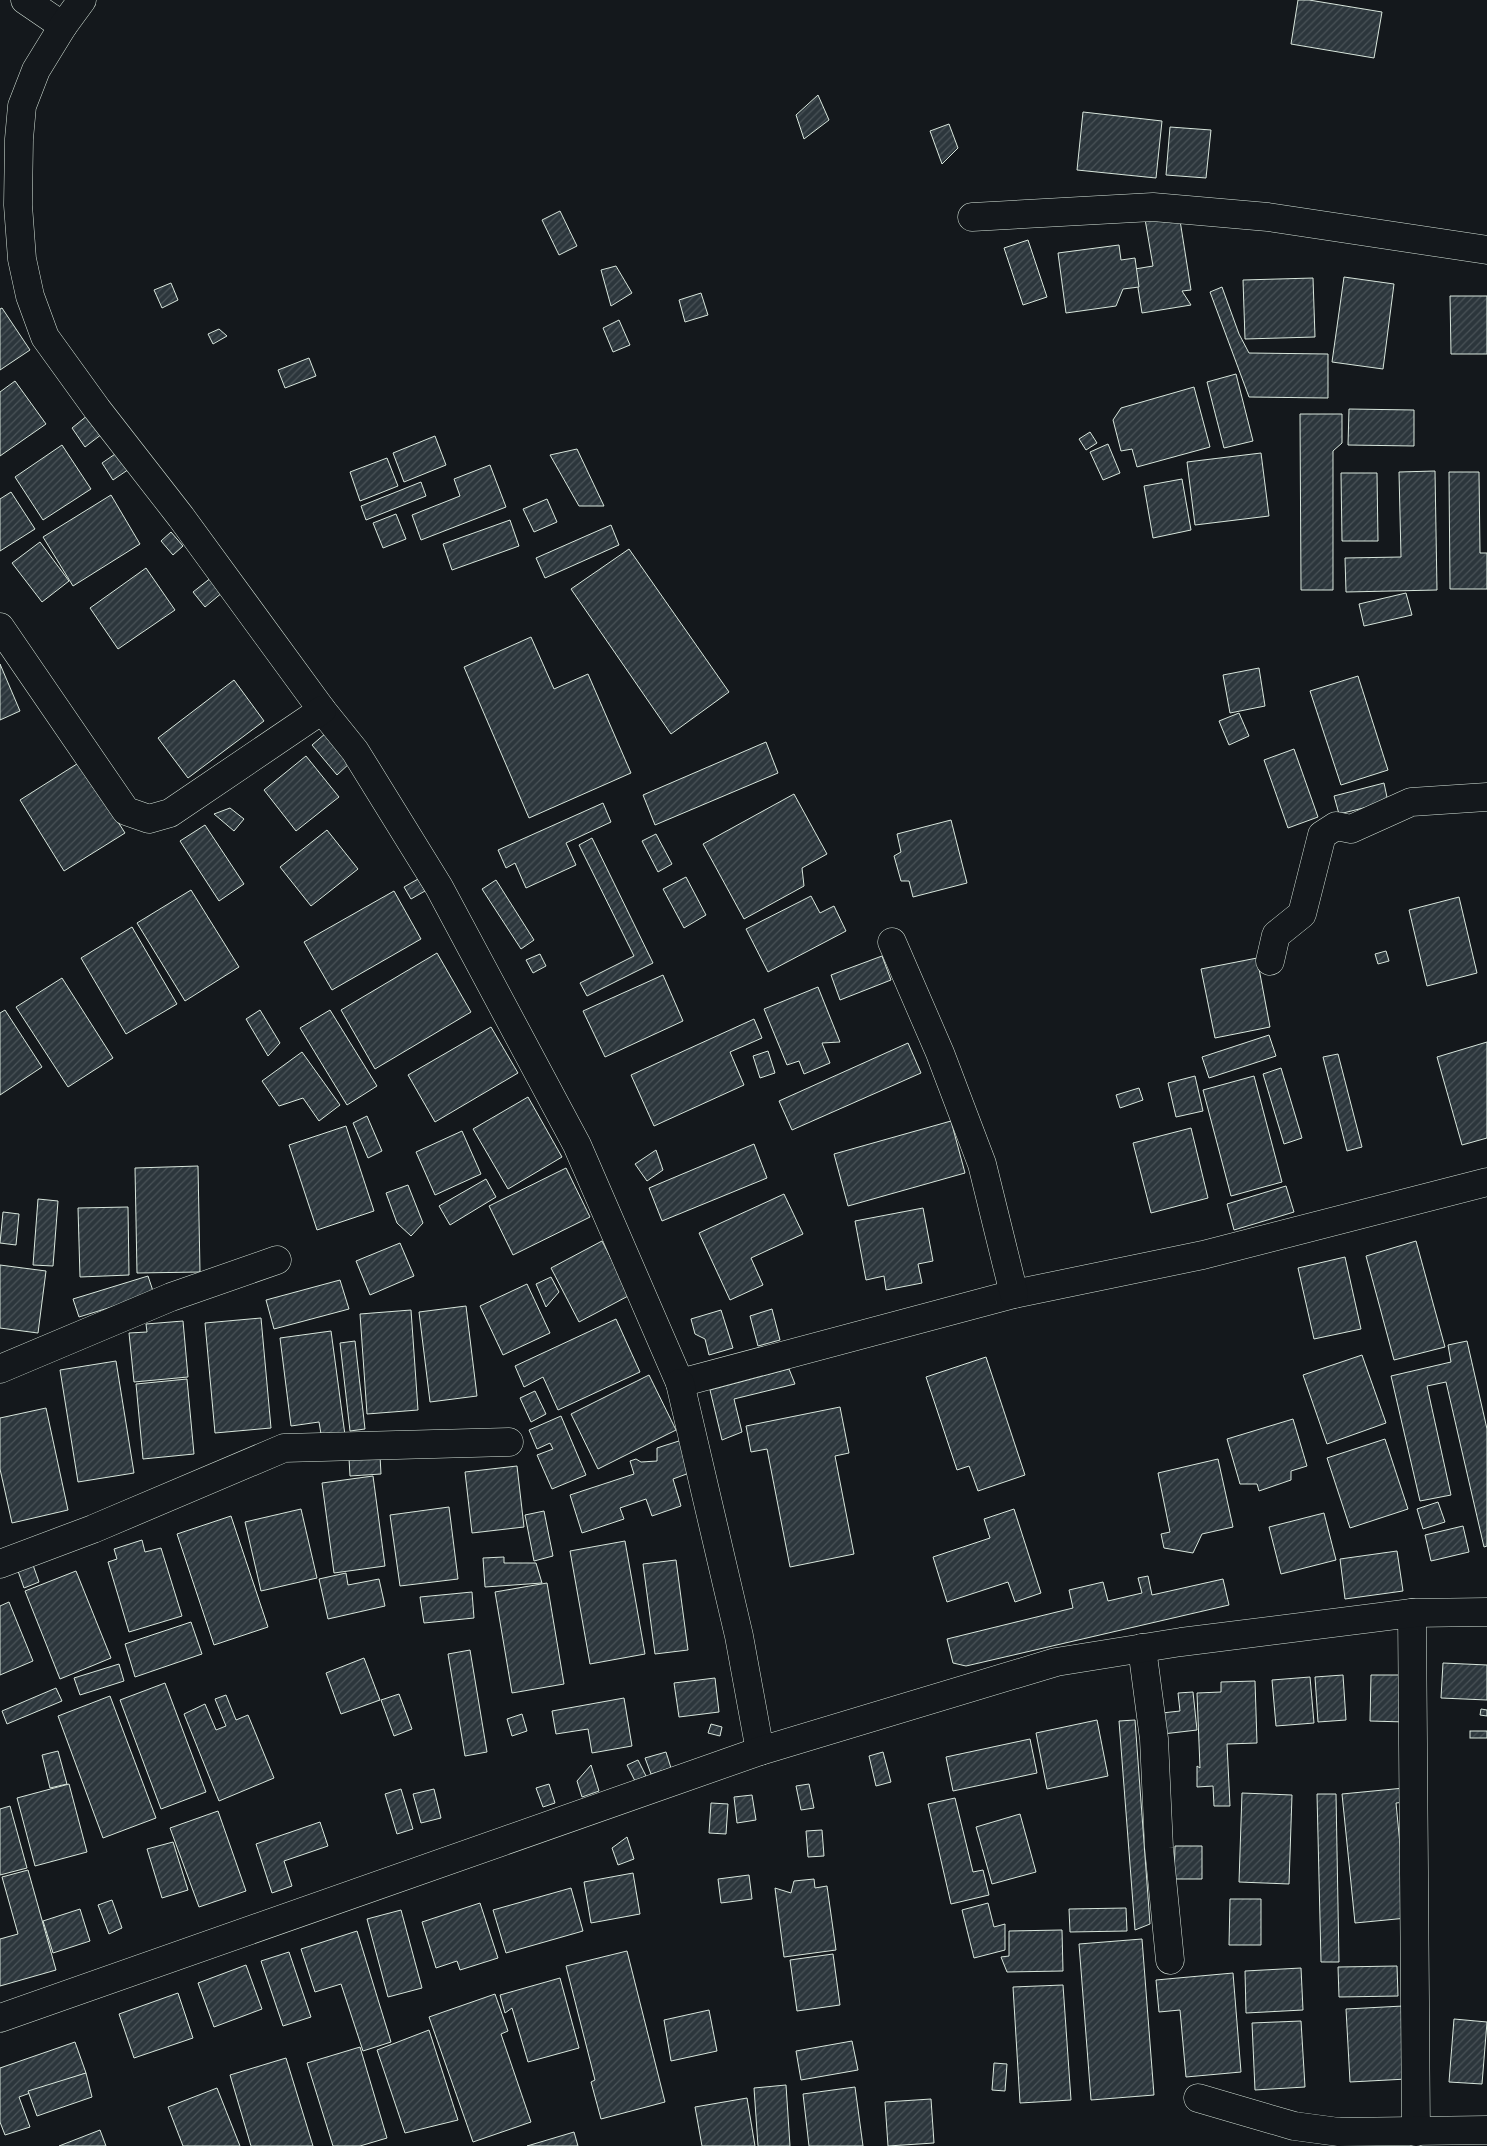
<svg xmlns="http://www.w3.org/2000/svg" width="1487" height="2146" font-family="Raleway,sans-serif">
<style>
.building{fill:url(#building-hatch);stroke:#d8e6dc}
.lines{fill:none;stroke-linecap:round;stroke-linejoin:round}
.minor-casing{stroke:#d8e6dc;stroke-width:29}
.tertiary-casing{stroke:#d8e6dc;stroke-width:29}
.minor{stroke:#14181c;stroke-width:28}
.tertiary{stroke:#14181c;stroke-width:28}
</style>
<defs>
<pattern id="building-hatch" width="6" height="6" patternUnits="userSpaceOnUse" patternTransform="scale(1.25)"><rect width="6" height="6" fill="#2c363c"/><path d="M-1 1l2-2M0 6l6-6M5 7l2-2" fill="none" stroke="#4a5358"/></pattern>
</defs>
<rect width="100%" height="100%" fill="#14181c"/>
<g class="building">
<polygon points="1298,0 1309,0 1382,12 1374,58 1291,44"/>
<polygon points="818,95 829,120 804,139 796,115"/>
<polygon points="1083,112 1162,121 1156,178 1077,170"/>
<polygon points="949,124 958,148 942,164 930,131"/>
<polygon points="1170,127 1211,130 1206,178 1166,175"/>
<polygon points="560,211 577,246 559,255 542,220"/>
<polygon points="1179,214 1191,290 1182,291 1191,305 1142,313 1135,269 1153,266 1145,219"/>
<polygon points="1028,240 1047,297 1023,305 1004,248"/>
<polygon points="1119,245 1121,260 1135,258 1139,287 1123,289 1116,306 1066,313 1058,253"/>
<polygon points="616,266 632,293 611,306 601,270"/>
<polygon points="1344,277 1394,284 1383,369 1332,362"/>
<polygon points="1313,278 1315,337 1245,339 1243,280"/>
<polygon points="171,283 178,300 162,308 154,290"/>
<polygon points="1222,287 1239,334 1249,353 1328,354 1328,398 1249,397 1210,292"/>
<polygon points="701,293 708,315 685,322 679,300"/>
<polygon points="1450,296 1487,296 1487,354 1451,354"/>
<polygon points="2,308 30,350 0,370 0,309"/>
<polygon points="619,320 630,345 613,352 603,328"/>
<polygon points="219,329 227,336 213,344 208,334"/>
<polygon points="309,358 316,376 285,388 278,370"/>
<polygon points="1236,374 1253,441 1224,448 1207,382"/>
<polygon points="15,381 46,424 0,456 0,392"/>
<polygon points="1194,387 1210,447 1137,467 1132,449 1121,451 1113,420 1121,408"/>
<polygon points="1349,409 1414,410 1414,446 1348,445"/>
<polygon points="1300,414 1342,414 1342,443 1333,451 1333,590 1301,590"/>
<polygon points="88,415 102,434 85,447 72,428"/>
<polygon points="1090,432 1097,443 1086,450 1079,439"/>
<polygon points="435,436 446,465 404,482 393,453"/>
<polygon points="1108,444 1120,473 1103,480 1090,452"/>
<polygon points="62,445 91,489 43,520 15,477"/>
<polygon points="577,449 604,506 579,506 550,455"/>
<polygon points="121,450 132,467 113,480 102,463"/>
<polygon points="1261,453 1269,516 1195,525 1187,462"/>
<polygon points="387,458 398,486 360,501 350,472"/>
<polygon points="490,465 506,507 421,540 412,515 460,496 454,479"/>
<polygon points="1435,471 1437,590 1346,592 1345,558 1401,557 1399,472"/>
<polygon points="1449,472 1479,472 1480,553 1487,553 1487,589 1450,589"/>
<polygon points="1341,473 1377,473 1378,541 1342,541"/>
<polygon points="1182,479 1191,530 1153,538 1144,486"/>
<polygon points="421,482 426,496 366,520 361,506"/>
<polygon points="11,492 35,529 0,551 0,499"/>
<polygon points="111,495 140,544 73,586 43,537"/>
<polygon points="547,499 557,522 534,532 523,509"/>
<polygon points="396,514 406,539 383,548 373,523"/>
<polygon points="510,520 519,546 452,570 443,544"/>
<polygon points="611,525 619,545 545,578 536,558"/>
<polygon points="171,532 183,546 173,555 161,541"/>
<polygon points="40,542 69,581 42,602 12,563"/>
<polygon points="629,549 729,692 671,734 571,589"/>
<polygon points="146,568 175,610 118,649 90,608"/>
<polygon points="212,577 223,592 205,607 193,592"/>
<polygon points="1406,593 1412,615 1364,626 1359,604"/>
<polygon points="531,637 554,689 588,674 631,773 529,818 464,667"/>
<polygon points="0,664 20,711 0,720"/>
<polygon points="1259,668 1265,706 1230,713 1223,675"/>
<polygon points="1358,676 1388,770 1341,785 1310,691"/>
<polygon points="234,680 264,721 188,778 158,738"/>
<polygon points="1239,713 1249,736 1229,745 1219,721"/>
<polygon points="326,733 351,762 337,775 312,745"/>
<polygon points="766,742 778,773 655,825 643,795"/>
<polygon points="1294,749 1318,817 1288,828 1264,760"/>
<polygon points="306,756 339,797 296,831 264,790"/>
<polygon points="80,762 125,833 64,871 20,800"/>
<polygon points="1384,783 1388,802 1339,814 1334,796"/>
<polygon points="794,794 827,854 802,868 804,886 744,919 703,844"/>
<polygon points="603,803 611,822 566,843 576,865 526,888 515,863 506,868 498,850"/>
<polygon points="230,808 244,819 234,831 214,814"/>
<polygon points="951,820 967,883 913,897 909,881 901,881 894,856 901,852 897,834"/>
<polygon points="205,825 244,884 219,901 180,841"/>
<polygon points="327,830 358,869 311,906 280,867"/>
<polygon points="656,834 672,864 658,872 642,841"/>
<polygon points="592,838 653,963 587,996 580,983 634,956 579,845"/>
<polygon points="686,877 706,915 684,928 663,889"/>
<polygon points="418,879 425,891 411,899 404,887"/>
<polygon points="496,880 534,940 521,949 482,889"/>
<polygon points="191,890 239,967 185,1001 137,923"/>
<polygon points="394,891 421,939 332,990 304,942"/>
<polygon points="811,896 820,913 834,906 846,931 768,972 746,929"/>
<polygon points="1459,897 1477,973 1427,986 1409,910"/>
<polygon points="132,927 177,1004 126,1034 81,958"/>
<polygon points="1386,951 1389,961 1378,964 1375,954"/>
<polygon points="437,953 471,1012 375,1069 341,1010"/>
<polygon points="540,954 546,966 533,973 526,960"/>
<polygon points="882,956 891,980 840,1000 831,975"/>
<polygon points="1257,958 1270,1027 1215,1038 1201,969"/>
<polygon points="663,975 683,1021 605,1057 583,1011"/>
<polygon points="62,978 113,1058 68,1087 16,1007"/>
<polygon points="818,987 840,1042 822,1043 830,1063 804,1074 799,1061 787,1065 764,1009"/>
<polygon points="5,1010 42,1067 0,1095 0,1013"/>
<polygon points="260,1010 280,1043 268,1056 246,1019"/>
<polygon points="330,1010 377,1086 347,1105 300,1028"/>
<polygon points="754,1019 762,1038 730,1052 744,1085 654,1126 631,1075"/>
<polygon points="491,1027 518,1073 435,1122 408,1075"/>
<polygon points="1269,1035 1276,1056 1209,1078 1202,1057"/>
<polygon points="1487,1042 1487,1138 1462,1145 1437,1057"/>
<polygon points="908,1043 921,1073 792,1130 779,1101"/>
<polygon points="768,1051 775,1073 760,1078 753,1056"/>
<polygon points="302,1052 340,1105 319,1121 303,1098 279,1106 262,1081"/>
<polygon points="1338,1054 1362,1147 1347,1151 1323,1057"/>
<polygon points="1281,1068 1302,1138 1284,1144 1263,1074"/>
<polygon points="1195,1076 1203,1111 1176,1117 1168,1083"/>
<polygon points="1254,1076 1282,1182 1231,1196 1203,1090"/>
<polygon points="1139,1088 1143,1100 1120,1108 1116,1095"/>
<polygon points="528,1097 562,1157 508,1189 473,1129"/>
<polygon points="367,1116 382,1151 368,1158 353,1123"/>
<polygon points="951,1121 965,1173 848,1206 834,1154"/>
<polygon points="346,1126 374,1211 317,1230 289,1145"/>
<polygon points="1191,1128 1208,1198 1151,1213 1133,1143"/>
<polygon points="462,1131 481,1174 435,1195 416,1152"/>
<polygon points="754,1144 767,1178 662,1221 649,1188"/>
<polygon points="656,1150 663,1170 647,1181 635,1164"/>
<polygon points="198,1166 200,1272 137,1273 135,1168"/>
<polygon points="566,1168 590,1217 513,1255 489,1206"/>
<polygon points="486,1179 496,1197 450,1225 439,1206"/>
<polygon points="408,1185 423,1223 411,1236 397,1223 386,1193"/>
<polygon points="1286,1186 1294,1212 1234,1230 1227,1204"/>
<polygon points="784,1194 803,1234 751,1258 763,1285 730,1300 699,1233"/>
<polygon points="38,1199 58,1201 53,1266 33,1265"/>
<polygon points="128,1207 129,1275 80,1277 78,1208"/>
<polygon points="923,1208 933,1261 918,1264 922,1283 886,1290 884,1276 866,1280 855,1221"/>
<polygon points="3,1212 19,1214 16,1245 0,1243"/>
<polygon points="602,1241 630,1295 579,1322 551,1268"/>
<polygon points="1416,1241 1445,1347 1394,1360 1366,1256"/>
<polygon points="400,1243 414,1276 370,1295 356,1261"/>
<polygon points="1345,1257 1361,1329 1314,1339 1298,1268"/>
<polygon points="0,1265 46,1271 38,1333 0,1328"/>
<polygon points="148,1276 154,1294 79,1317 73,1299"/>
<polygon points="551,1277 559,1292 546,1307 536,1284"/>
<polygon points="340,1280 349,1309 274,1329 266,1300"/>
<polygon points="527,1284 550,1333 503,1355 480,1306"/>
<polygon points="466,1306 477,1396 430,1402 419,1312"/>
<polygon points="772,1309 780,1340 758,1346 750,1316"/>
<polygon points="411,1310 418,1410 367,1414 360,1314"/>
<polygon points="721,1310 733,1348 709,1355 705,1339 695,1334 691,1319"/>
<polygon points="261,1318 271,1428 215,1433 205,1323"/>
<polygon points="616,1319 640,1372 558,1410 543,1377 524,1387 515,1366"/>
<polygon points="183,1321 188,1377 134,1382 129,1333 147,1332 146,1324"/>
<polygon points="331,1331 345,1435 330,1437 330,1433 321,1434 319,1422 291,1426 280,1338"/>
<polygon points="355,1341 365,1429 350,1431 340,1343"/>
<polygon points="1467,1341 1487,1429 1487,1546 1484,1547 1446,1382 1427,1386 1451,1495 1420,1501 1391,1376 1451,1362 1448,1345"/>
<polygon points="1362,1355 1386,1423 1327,1444 1303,1375"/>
<polygon points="986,1357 1025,1475 978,1491 969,1466 957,1470 926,1377"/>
<polygon points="116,1361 134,1473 78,1482 60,1370"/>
<polygon points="789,1369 795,1384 734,1399 742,1432 722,1440 710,1390"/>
<polygon points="649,1375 676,1430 598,1469 571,1414"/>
<polygon points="187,1379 194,1454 143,1459 136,1384"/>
<polygon points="535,1391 546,1414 531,1422 520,1398"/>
<polygon points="840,1407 849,1453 835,1456 854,1554 790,1567 767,1449 751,1452 746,1426"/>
<polygon points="46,1408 68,1510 12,1523 0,1469 0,1418"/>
<polygon points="561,1416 586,1475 552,1489 537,1455 553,1449 550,1443 537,1449 529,1430"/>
<polygon points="1293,1419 1307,1466 1291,1471 1291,1480 1259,1491 1257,1484 1240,1484 1227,1439"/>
<polygon points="1385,1439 1408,1509 1350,1528 1327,1458"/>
<polygon points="682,1440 692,1472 673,1479 681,1506 652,1516 646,1499 620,1508 624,1519 582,1533 570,1495 634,1474 630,1461 636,1459 641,1462 657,1461 657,1448"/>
<polygon points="380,1456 381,1474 350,1476 349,1458"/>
<polygon points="1218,1459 1233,1527 1202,1534 1193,1553 1164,1548 1161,1534 1170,1532 1158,1473"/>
<polygon points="517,1466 524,1527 472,1533 465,1472"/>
<polygon points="373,1476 385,1566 334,1573 322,1483"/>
<polygon points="1438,1502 1445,1522 1423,1529 1417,1509"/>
<polygon points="449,1507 458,1579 400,1586 390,1515"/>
<polygon points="301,1509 317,1578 261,1591 245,1522"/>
<polygon points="1014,1509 1041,1593 1015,1602 1008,1582 947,1602 933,1557 990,1538 984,1519"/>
<polygon points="544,1511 553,1556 534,1561 525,1515"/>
<polygon points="1324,1513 1336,1560 1281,1574 1269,1527"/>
<polygon points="231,1516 268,1627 214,1645 177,1534"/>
<polygon points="1463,1526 1469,1552 1431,1561 1425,1535"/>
<polygon points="142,1540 145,1552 161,1548 182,1616 129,1632 108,1562 117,1559 114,1549"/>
<polygon points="625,1541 645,1654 590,1664 570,1551"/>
<polygon points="1397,1551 1403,1591 1345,1599 1340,1559"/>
<polygon points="504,1557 504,1563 536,1563 542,1583 485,1587 483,1558"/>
<polygon points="676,1560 688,1650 655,1654 643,1564"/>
<polygon points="33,1565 39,1582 24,1588 18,1571"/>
<polygon points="76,1571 111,1658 60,1679 25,1591"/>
<polygon points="346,1573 348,1585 379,1579 385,1606 328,1619 319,1579"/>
<polygon points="1148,1576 1152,1595 1223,1579 1229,1605 966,1666 953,1663 947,1639 1073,1608 1069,1590 1103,1582 1108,1601 1142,1593 1138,1578"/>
<polygon points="547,1583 564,1684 512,1693 495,1592"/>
<polygon points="472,1592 474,1618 424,1623 420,1597"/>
<polygon points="9,1602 33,1661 0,1675 0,1606"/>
<polygon points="191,1622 202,1654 135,1677 125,1644"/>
<polygon points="470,1650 487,1752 465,1756 448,1654"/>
<polygon points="364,1658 380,1700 341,1714 326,1673"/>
<polygon points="1443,1663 1487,1665 1487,1700 1441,1698"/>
<polygon points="119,1664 124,1681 80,1695 74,1678"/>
<polygon points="1343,1675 1346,1720 1318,1722 1315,1677"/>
<polygon points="1371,1675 1405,1675 1405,1722 1370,1721"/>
<polygon points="1310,1677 1314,1723 1276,1726 1272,1680"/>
<polygon points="715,1678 719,1712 679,1717 674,1683"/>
<polygon points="1255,1681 1257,1743 1227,1744 1230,1806 1214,1806 1213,1786 1197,1787 1197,1766 1200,1768 1197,1693 1221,1692 1221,1682"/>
<polygon points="165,1683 206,1792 161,1809 120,1700"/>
<polygon points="56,1688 62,1701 7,1724 2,1711"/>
<polygon points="1193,1692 1197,1730 1163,1734 1162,1713 1180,1711 1178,1693"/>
<polygon points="399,1694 412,1729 394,1736 381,1700"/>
<polygon points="226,1695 236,1720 248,1715 274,1778 219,1801 184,1714 205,1704 216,1730 226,1726 215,1699"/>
<polygon points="110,1696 156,1818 103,1838 58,1716"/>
<polygon points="624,1698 632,1746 592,1753 588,1729 556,1734 552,1711"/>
<polygon points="1481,1709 1487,1710 1487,1716 1480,1715"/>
<polygon points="522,1714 527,1731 512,1736 507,1719"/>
<polygon points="1097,1720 1108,1776 1047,1789 1036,1733"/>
<polygon points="1135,1720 1150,1924 1135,1930 1119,1721"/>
<polygon points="711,1724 722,1727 720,1736 708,1733"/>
<rect x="1470" y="1731" width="17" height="7"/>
<polygon points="1030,1739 1037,1773 953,1791 946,1757"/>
<polygon points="58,1751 67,1784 50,1788 42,1755"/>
<polygon points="666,1752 671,1768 651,1774 645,1758"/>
<polygon points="883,1752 891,1782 876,1786 869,1756"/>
<polygon points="638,1760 646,1776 635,1781 627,1765"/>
<polygon points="591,1765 599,1791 582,1797 577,1781"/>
<polygon points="69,1784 87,1852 35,1866 17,1798"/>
<polygon points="549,1784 555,1803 543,1807 536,1788"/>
<polygon points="809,1784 814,1808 801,1810 796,1786"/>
<polygon points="1404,1788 1406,1802 1396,1803 1407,1918 1355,1923 1342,1794"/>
<polygon points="401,1789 413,1829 397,1834 385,1794"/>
<polygon points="434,1789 441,1818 421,1823 413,1794"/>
<polygon points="1242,1793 1292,1795 1289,1884 1239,1882"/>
<polygon points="1317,1794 1336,1794 1339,1962 1321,1962"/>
<polygon points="752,1795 756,1820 737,1823 734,1797"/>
<polygon points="955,1798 973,1872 983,1870 989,1895 951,1904 928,1804"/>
<polygon points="711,1803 728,1804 726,1834 709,1833"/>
<polygon points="10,1806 27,1868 0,1875 0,1809"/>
<polygon points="218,1811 246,1891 199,1907 170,1828"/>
<polygon points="1020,1814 1036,1872 992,1884 976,1827"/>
<polygon points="320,1822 328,1846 284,1861 292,1886 272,1893 256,1844"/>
<polygon points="822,1830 824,1856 808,1857 806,1831"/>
<polygon points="627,1837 634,1859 618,1865 612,1848"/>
<polygon points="173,1842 188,1890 162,1898 147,1849"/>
<polygon points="1175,1846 1202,1846 1202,1879 1174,1879"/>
<polygon points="28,1870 56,1970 0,1986 0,1939 18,1934 2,1877"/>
<polygon points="633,1873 640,1914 591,1923 584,1882"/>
<polygon points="749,1875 752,1899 721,1903 718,1879"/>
<polygon points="814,1879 815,1888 827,1886 836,1950 784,1957 775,1888 791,1893 794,1881"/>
<polygon points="571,1888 583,1931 506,1953 493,1910"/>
<polygon points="1230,1899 1261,1899 1261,1945 1229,1945"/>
<polygon points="112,1900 122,1928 109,1934 98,1905"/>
<polygon points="480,1903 498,1958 460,1970 457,1961 436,1968 422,1922"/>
<polygon points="988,1903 994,1927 1005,1924 1005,1950 974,1958 962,1910"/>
<polygon points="1126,1908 1127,1931 1070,1932 1069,1909"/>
<polygon points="80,1909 90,1941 53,1953 43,1921"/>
<polygon points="401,1910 422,1988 388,1997 367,1919"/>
<polygon points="1062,1930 1063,1971 1007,1972 1001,1957 1009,1956 1009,1931"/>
<polygon points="357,1931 391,2042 363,2051 341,1984 315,1992 301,1949"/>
<polygon points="1142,1939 1154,2095 1091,2100 1079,1944"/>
<polygon points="627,1951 665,2102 601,2119 591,2082 595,2080 566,1966"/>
<polygon points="289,1952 311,2017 283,2026 261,1961"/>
<polygon points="833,1954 840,2005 797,2011 790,1960"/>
<polygon points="246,1965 262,2009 214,2027 198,1983"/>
<polygon points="1397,1966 1398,1996 1339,1997 1338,1967"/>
<polygon points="1301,1968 1303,2010 1246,2013 1245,1971"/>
<polygon points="1233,1973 1241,2072 1186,2077 1180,2010 1159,2012 1156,1980"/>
<polygon points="560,1978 579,2048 528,2062 512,2008 505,2013 500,1995"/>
<polygon points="1063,1985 1071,2100 1020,2103 1013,1987"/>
<polygon points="178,1993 193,2038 134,2058 119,2014"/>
<polygon points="495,1994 508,2031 501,2034 531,2122 473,2142 429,2017"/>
<polygon points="1403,2006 1407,2079 1350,2082 1346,2009"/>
<polygon points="709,2010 717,2051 671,2061 664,2020"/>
<polygon points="1454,2019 1487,2022 1482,2084 1449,2082"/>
<polygon points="1301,2021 1305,2087 1255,2090 1252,2023"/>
<polygon points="429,2030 458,2120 405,2133 377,2050"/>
<polygon points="852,2041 858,2070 801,2080 796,2051"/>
<polygon points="75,2042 86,2073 19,2097 30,2127 5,2135 0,2122 0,2068"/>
<polygon points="360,2047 387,2138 360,2146 333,2146 307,2063"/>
<polygon points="286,2058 313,2146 251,2146 230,2075"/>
<polygon points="994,2063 1007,2064 1005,2091 992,2090"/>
<polygon points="86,2073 92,2097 37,2116 28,2091"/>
<polygon points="786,2085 790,2146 758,2146 754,2088"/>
<polygon points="855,2087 863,2146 809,2146 803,2094"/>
<polygon points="217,2088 240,2146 183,2146 168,2107"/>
<polygon points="747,2098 755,2146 702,2146 695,2107"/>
<polygon points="931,2099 934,2143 888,2146 885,2102"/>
<polygon points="100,2130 106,2146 59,2146"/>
<polygon points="574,2132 578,2146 527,2146"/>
</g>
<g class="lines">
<g class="minor-casing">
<g id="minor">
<polyline points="25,0 63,26"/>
<polyline points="82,0 63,26 36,70 22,106 19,139 18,205 22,259 30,296 45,337 97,409 181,517 322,710 355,751 439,887 577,1145 680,1383 1014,1294 1203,1255 1487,1182"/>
<polyline points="972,217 1153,207 1268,217 1487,250"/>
<polyline points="0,627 126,811 149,819 170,813 322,710"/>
<polyline points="892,942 940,1053 982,1164 1014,1294"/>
<polyline points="1270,961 1276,935 1302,914 1322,835 1336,826 1351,829 1411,802 1487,797"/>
<polyline points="0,1369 171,1297 277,1260"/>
<polyline points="680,1383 739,1636 760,1751"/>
<polyline points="0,1564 93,1529 284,1448 509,1442"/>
<polyline points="1412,1613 1416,2132"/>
<polyline points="1142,1648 1154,1739 1159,1848 1170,1960"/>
<polyline points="1198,2098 1294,2126 1339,2132 1487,2130"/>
</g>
</g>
<g class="tertiary-casing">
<polyline id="tertiary" points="0,2018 760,1751 1056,1662 1181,1642 1412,1613 1487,1612"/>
</g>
<use href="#minor" class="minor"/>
<use href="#tertiary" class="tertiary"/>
</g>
</svg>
